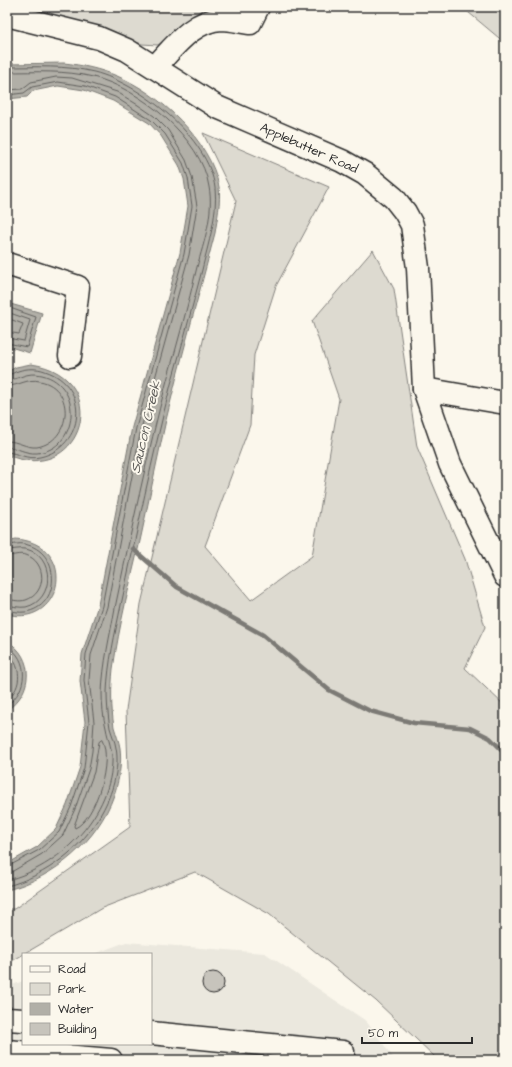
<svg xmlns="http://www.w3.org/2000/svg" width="512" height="1067" font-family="'Architects Daughter',sans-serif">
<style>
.built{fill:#ebe8de}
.green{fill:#dddad0;stroke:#84827e}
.water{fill:#b1afa7;stroke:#7b7a75}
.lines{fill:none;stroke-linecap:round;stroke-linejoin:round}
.shore{stroke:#61605d;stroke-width:1}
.stream{stroke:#7b7a75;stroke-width:4.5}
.building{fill:#c7c4bc;stroke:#2b2b2b}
.minor-casing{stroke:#2b2b2b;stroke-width:25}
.minor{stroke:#fbf7ec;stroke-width:22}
.labels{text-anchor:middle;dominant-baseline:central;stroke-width:4;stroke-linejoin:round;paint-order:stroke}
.street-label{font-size:13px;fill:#2b2b2b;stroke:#fbf7ec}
.water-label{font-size:14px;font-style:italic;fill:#5a5956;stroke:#fbf7ec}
</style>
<rect width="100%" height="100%" fill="#fbf7ec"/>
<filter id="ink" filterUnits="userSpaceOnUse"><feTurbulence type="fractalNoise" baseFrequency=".025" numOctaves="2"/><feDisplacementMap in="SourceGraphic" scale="8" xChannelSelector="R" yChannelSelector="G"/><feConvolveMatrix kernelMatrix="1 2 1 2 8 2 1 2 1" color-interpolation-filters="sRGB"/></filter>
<g filter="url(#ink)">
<polygon class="built" points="126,942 265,953 366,1021 395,1060 7,1060 7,987 23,981 23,1044 151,1044 151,954 94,954"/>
<g class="green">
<polygon points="27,7 245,7 243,10 199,12 158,45 142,44"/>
<polygon points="462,7 505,7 505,43"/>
<polygon points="203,133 329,187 276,286 254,355 250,425 205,546 251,600 312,556 339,399 312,321 373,250 394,289 417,447 465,559 485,627 465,668 505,706 505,1060 435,1060 435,1057 376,1001 269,914 195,872 102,908 7,964 7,909 14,909 130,827 126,710 141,604 236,201"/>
</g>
<g class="water">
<path d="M64,63C82,65 100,69 117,76C159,93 211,141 219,187C221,202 217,219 215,233C199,295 181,357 166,420C157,460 149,500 140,541C130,583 119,626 113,669C111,688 111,708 114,727C116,734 119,741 120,748C122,764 119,780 114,795C98,841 54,878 7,890V864L37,847L56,829L67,805L80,767L85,722L80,681L82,654L98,605L132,427L180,253L188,206L184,179L179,165L161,136L149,123L113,101L84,90L58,86L33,91L27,97L7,99V64Z"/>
<polygon points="7,303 42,313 30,353 7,346"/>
<path d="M31,364C114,375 85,487 7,455V372L16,367Z"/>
<path d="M16,539C80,544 63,629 7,614V541Z"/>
<path d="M7,641C35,657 33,693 7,710Z"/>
</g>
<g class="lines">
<g class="shore">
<path d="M7,67C36,67 65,65 94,72C141,84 209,138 215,188C218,215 208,244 202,270C192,308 182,346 171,384C152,457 137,532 121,605C115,634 108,663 107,692C107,704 108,716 110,728C112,735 115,741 116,748C120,769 112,794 102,812C83,848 46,876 7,886"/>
<path d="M7,72C36,72 65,70 93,77C139,88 202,138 209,187C214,213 204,242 197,267C188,305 178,342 167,380C147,455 131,532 115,608C110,635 103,664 102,693C102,704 103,717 106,728C108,740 113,750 112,763C109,818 58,868 7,880"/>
<polyline points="7,90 22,89 31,82 56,77 72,78 117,92 138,105 154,116 168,130 186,160 192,177 197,206 189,255 141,429 107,607 91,655 89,680 94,722 92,751 89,769 75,809 63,835 42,854 13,871 7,872"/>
<polyline points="7,95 24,93 32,87 58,82 85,86 115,97 151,120 165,134 183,163 188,178 192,206 184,254 136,428 102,606 86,654 84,680 89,722 84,768 71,807 59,832 39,850 7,867"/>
<polyline points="7,307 36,317 27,347 7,343"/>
<polyline points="7,312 30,320 24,341 7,338"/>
<polyline points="7,318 23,324 19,334 7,332"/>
<path d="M7,375C11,375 14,372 18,371C27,368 37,368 45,371C91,386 85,447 40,457C27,460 18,453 7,452"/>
<path d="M7,380C20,380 25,371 42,375C84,385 79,449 37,453C25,454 17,447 7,447"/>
<path d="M7,386C19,386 27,378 40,381C76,388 72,441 37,447C26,448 18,441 7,441"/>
<path d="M7,545C14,545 21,542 28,545C61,554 61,607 25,612C19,613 13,611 7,610"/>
<path d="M7,550C13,550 19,548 26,549C55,556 55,600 26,607C19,608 13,606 7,605"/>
<path d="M7,556C13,556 19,553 26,555C47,562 47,593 26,600C19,602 13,600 7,599"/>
<path d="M7,646C30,659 28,691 7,705"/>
<path d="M7,652C21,664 24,687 7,699"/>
<path d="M102,740C113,759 96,819 75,828L74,826L94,772L99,742Z"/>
</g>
<polyline class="stream" points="133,549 177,587 263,635 329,690 370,711 414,723 470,728 490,738 505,753"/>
</g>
<circle class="building" cx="213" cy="983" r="11"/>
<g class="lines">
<g class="minor-casing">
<g id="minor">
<polyline points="7,15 99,38 127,50 217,107 342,161 365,174 394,198 405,212 412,225 418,268 424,389 450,464 505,576"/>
<path d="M156,66C174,47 193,20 222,19C231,19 241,22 250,23L258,7"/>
<polyline points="7,264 78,287 70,356"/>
<polyline points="424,389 505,403"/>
<polyline points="7,1019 23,1020"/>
<polyline points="151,1033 343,1052 343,1060"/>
<polyline points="7,1051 111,1060"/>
</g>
</g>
<use href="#minor" class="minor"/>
</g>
</g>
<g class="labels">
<g class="street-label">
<text transform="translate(309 148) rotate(24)">Applebutter Road</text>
</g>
<g class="water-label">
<text transform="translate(146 427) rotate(-77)">Saucon Creek</text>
</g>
</g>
<rect width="512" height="1067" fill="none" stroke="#fbf7ec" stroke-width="24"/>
<rect x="12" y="12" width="488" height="1043" fill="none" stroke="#2b2b2b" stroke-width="1.5" filter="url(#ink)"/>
<rect x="22" y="953" width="130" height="92" fill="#fbf7ec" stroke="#a8a59f"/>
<rect x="30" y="966" width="20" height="6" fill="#fbf7ec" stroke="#a8a59f"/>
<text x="58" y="973" font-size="12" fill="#2b2b2b">Road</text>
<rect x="30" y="983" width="20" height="12" fill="#dddad0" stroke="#a8a59f"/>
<text x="58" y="993" font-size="12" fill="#2b2b2b">Park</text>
<rect x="30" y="1003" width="20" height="12" fill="#b1afa7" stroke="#a8a59f"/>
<text x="58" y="1013" font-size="12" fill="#2b2b2b">Water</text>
<rect x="30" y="1023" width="20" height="12" fill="#c7c4bc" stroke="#a8a59f"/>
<text x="58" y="1033" font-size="12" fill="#2b2b2b">Building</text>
<path d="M362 1037v6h110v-6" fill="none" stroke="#2b2b2b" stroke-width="2"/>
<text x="368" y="1037" font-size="12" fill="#2b2b2b" stroke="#fbf7ec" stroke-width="3" paint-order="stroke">50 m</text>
</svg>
